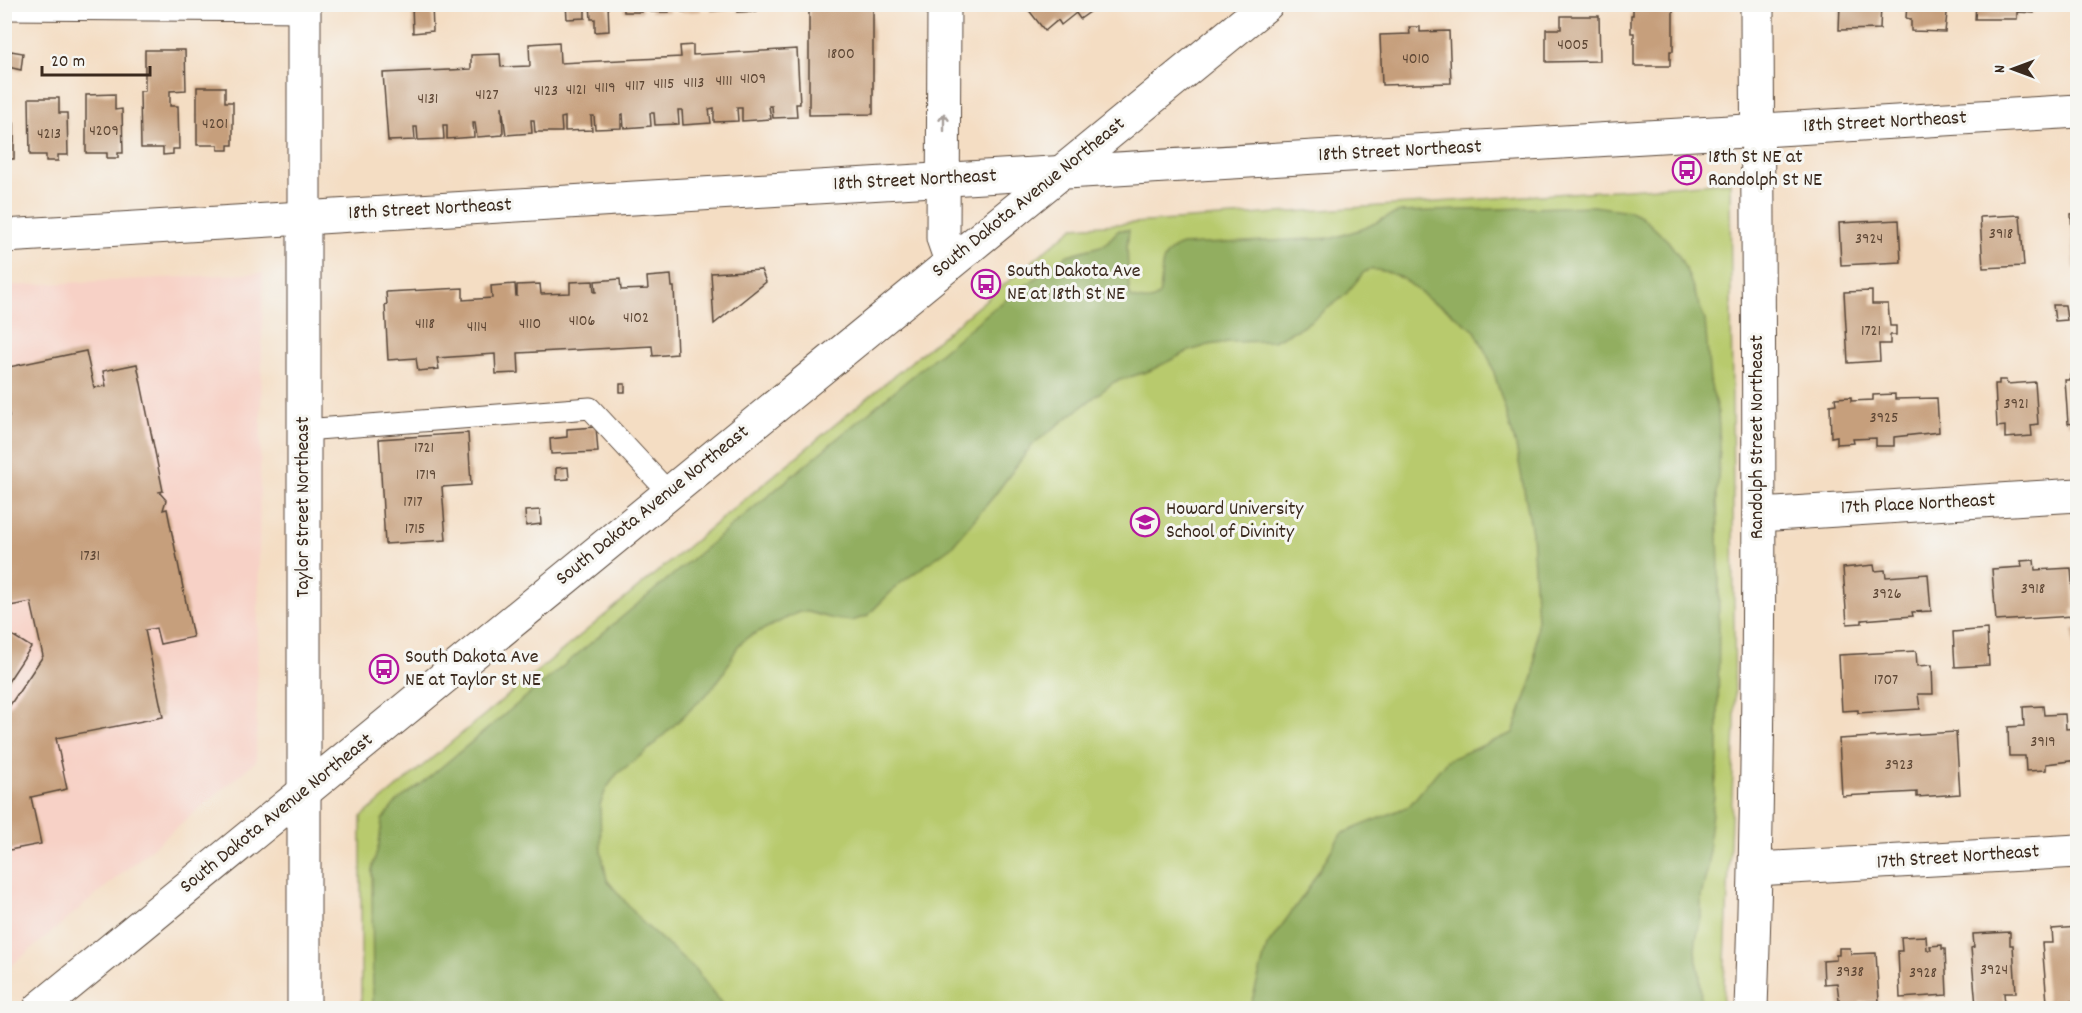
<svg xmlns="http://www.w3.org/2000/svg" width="2082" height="1013" font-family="Dekko,sans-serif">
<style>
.built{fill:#f7d1c6}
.green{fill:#b8ca6d;stroke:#7a7a46;stroke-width:1.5}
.forest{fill:#92ae60;stroke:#666c3f;stroke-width:1.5}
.building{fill:#c69f7b}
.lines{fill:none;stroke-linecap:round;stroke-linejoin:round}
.lane-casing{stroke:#574537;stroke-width:23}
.street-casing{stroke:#574537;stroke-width:35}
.secondary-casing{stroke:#574537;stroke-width:35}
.primary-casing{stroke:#574537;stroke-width:35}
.lane{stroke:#fff;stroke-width:21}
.street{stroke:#fff;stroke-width:33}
.secondary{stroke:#fff;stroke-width:33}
.primary{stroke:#fff;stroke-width:33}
.oneway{stroke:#a79f9a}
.labels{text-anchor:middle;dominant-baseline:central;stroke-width:6;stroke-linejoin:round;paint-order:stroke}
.number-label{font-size:16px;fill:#5e4735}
.street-label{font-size:20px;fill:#3b2a1e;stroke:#f6f6f2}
.poi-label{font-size:20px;fill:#3b2a1e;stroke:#f6f6f2;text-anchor:start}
</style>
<rect width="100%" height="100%" fill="#f6f6f2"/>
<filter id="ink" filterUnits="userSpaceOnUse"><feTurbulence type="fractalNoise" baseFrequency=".0167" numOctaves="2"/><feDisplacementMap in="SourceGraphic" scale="12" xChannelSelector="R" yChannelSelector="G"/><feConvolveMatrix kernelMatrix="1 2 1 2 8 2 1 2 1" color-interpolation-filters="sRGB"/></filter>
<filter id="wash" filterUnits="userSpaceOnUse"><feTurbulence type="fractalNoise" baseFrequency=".008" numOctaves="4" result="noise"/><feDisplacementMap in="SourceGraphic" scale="24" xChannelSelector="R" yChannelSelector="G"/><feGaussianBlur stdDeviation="1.35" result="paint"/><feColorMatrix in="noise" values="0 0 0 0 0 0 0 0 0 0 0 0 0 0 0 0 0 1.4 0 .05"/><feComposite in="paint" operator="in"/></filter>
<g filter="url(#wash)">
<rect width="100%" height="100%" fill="#f4ddc3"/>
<polygon class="built" points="263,273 256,761 5,971 5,286"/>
<polygon class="green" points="1730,182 1735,726 1723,1008 361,1008 361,817 1074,227"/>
<path class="forest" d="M1593,206L1630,211L1641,216L1668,241L1679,256L1687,272L1705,320L1710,382L1718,413L1720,446L1717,496L1719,571L1718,763L1709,837V863L1701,896V918L1696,939L1695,952L1700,975L1701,1008H1250L1267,946L1306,892L1341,834L1409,806L1447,760L1513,733L1534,674L1537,621L1532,533L1516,446L1491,363L1475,331L1445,308L1432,302L1404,279L1388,272L1371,269L1364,272L1346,294L1339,300L1302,327L1273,341L1229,342L1209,345L1189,351L1149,371L1114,382L1032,445L994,496L951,547L898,585L867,616L852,621L834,619L808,612H799L748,637L738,646L723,674L711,690L648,750L617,774L606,789L600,805L601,851L607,880L643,923L694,968L725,1008H373L372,869L379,844L382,820L397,801L421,784L993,309L1068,255L1104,245L1119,230H1129L1127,246L1129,292L1132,298C1137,299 1145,301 1150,300C1174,296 1145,256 1182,245L1333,238L1365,228L1391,215L1401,212Z"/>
<g id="blocks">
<g class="building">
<polygon points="412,4 432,4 433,31 413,33"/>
<polygon points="566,4 585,4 585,18 567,19"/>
<polygon points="590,4 608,4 609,31 595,32 595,19 591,19"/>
<polygon points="623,4 642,4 642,12 624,12"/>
<polygon points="650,4 668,4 669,12 651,12"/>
<polygon points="682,4 700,4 701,11 682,12"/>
<polygon points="711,4 730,4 730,10 711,11"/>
<polygon points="737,4 757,4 757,11 737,12"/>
<polygon points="809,4 873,4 873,114 809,115"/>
<polygon points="1024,4 1090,4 1094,9 1080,19 1076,13 1061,25 1058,20 1045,31"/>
<polygon points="1633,4 1673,4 1673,51 1670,51 1670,66 1634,66 1634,33 1631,33 1631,15 1633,15"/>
<polygon points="1840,4 1881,4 1880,29 1839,30"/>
<polygon points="1907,4 1948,4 1945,32 1911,31 1911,19 1906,18"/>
<polygon points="1976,4 2034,4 2034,13 2017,12 2017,19 1975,19"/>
<polygon points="1561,16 1599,16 1600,61 1546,62 1546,29 1561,29"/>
<polygon points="1409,27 1420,27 1420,32 1449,31 1451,83 1382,85 1380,35 1410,34"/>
<polygon points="559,42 560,63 681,57 680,46 693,45 693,55 797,49 800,104 796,104 797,117 773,118 772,106 769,106 771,119 742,121 742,108 737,108 738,121 714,122 714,108 709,109 711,123 683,125 682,110 678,110 679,124 655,125 654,113 650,113 651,126 624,128 623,114 621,115 621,128 595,129 594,116 591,116 592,130 565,131 565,117 561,118 562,132 535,132 534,120 531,120 532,133 506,135 502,106 503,135 477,137 475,123 473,123 474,137 447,139 447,125 443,125 444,139 418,140 417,127 414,127 415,140 388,141 383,73 471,69 471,55 500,54 501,67 530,66 529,44"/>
<polygon points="145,50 185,50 186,90 170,91 170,106 178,106 179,149 173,149 173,154 163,155 163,148 141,148 140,91 145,91"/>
<polygon points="11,51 23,53 21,70 8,67"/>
<polygon points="197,87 225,87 225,102 233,102 233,145 228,145 228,150 218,150 218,145 197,145"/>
<polygon points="115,94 115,110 122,109 123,153 118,153 118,158 107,158 107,153 86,153 86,95"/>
<polygon points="29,98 59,98 59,113 67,113 68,155 58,155 58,161 46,161 46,155 30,155"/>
<rect x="4" y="123" width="10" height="36"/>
<polygon points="2078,213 2078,269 2074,269 2071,214"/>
<polygon points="2020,215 2024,266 1983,268 1980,217"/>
<polygon points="1899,220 1901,262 1841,265 1839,223"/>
<polygon points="761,270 766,282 714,324 711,273"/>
<polygon points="671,275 672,287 674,287 677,354 653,356 652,346 518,353 519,373 496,374 495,354 437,358 439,369 418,371 416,358 388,360 385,305 387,304 386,292 463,288 463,300 492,298 491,286 515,284 516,296 517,296 517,285 540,284 541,294 570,293 570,282 593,281 594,292 596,292 595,281 620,279 621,290 648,289 647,277"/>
<polygon points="1872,291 1872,304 1888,304 1890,326 1896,326 1896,335 1890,335 1890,344 1879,344 1880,361 1848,363 1844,292"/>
<polygon points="2053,305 2065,305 2067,320 2055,321"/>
<polygon points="86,351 94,388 106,386 103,371 137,364 163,491 159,492 166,500 163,510 167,509 193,637 160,644 156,628 145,630 163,717 56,738 67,789 31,797 41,844 4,851 4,709 8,708 43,656 31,602 4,607 4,416 9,416 4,394 4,368"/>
<polygon points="2070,375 2077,375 2078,432 2076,432 2075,423 2068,424 2065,380 2070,380"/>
<polygon points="1999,380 2006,380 2007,384 2035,382 2038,424 2031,425 2032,436 2005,438 2005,426 1997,427 1995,384 1999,384"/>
<rect x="620" y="384" width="5" height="8"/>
<polygon points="1895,394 1895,399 1937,398 1939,432 1894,437 1894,446 1876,446 1876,438 1853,439 1854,443 1837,444 1837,436 1831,437 1830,405 1836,404 1835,398 1851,397 1851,401 1873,400 1873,395"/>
<polygon points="596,427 598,452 551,454 550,439 567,437 567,429"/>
<polygon points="468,433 471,485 442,487 446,540 385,544 379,439"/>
<polygon points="568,467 569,479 556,480 556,468"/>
<polygon points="540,510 541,524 526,526 525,511"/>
<polygon points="2034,560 2035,570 2071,568 2074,609 2072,609 2073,616 1996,621 1992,569 2022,567 2021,561"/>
<polygon points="1874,565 1875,571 1885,570 1886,577 1928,574 1931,611 1912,612 1913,616 1862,620 1862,623 1847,624 1843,568"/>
<polygon points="1987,629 1989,665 1955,667 1953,632"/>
<polygon points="4,630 31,647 4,688"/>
<polygon points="2073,630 2078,630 2078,663 2075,663"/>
<polygon points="1916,651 1917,666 1932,665 1933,694 1918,694 1920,709 1858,713 1858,710 1842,711 1839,655"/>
<polygon points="2043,706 2044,715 2065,714 2066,729 2078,728 2078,760 2046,764 2046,770 2026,771 2025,756 2009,756 2008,727 2024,726 2023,707"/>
<polygon points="1956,732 1960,794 1917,797 1917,792 1842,796 1839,739"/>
<polygon points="2078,927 2078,989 2074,989 2075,1001 2047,1002 2042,943 2053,943 2052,929"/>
<polygon points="2010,932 2010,945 2013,945 2016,993 2004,993 2005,1004 1976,1006 1971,948 1974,947 1973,934"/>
<polygon points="1926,936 1927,950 1931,950 1930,946 1942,945 1942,949 1945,949 1947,995 1900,998 1898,951 1902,951 1901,937"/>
<polygon points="1839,948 1850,948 1851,954 1876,953 1879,1001 1860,1002 1860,1008 1840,1008 1837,983 1824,984 1823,961 1836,960 1836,955 1839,955"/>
</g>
</g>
</g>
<g filter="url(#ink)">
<use href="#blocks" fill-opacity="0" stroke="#574537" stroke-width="1.5"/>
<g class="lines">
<g class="lane-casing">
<g id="lane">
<polyline points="4,9 304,11"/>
<polyline points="304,430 590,408 669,493"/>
</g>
</g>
<g class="street-casing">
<g id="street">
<polyline points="944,4 943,238 951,261"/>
<polyline points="1759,515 2078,495"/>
<polyline points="1756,869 2078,851"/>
<path d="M1751,1008C1763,674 1758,339 1757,4"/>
</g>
</g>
<g class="secondary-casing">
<g id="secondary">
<polyline points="304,4 304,1008"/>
<polyline points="4,236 2078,111"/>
</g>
</g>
<g class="primary-casing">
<polyline id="primary" points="40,1008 1267,4"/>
</g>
<use href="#lane" class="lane"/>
<use href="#street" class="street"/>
<use href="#secondary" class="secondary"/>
<use href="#primary" class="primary"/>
</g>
<defs><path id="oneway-shaft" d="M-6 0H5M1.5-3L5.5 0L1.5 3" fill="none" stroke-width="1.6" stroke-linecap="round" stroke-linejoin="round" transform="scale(1.5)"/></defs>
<use class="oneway" href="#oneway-shaft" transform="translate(944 122) rotate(-90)"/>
</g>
<defs>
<g id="bus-ring" transform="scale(1.5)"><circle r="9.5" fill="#f6f6f2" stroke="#b5179e" stroke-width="1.5"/><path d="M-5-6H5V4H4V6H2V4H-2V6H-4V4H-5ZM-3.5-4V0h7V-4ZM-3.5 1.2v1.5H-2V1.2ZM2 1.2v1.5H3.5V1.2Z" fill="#b5179e"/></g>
<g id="university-ring" transform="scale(1.5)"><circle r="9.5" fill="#f6f6f2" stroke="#b5179e" stroke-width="1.5"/><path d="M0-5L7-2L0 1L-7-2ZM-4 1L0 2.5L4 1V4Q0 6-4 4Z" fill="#b5179e"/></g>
</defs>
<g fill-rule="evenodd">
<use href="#bus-ring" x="1687" y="170"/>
<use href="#bus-ring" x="986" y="284"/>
<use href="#university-ring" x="1145" y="522"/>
<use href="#bus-ring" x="384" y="669"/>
</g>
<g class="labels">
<g class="number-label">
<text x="1573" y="45">4005</text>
<text x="841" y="54">1800</text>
<text x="1416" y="59">4010</text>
<text x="753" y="79">4109</text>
<text x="724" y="81">4111</text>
<text x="694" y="83">4113</text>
<text x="664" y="84">4115</text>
<text x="635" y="86">4117</text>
<text x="605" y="88">4119</text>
<text x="576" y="90">4121</text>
<text x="546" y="91">4123</text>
<text x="487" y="95">4127</text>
<text x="428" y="99">4131</text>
<text x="215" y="124">4201</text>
<text x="104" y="131">4209</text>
<text x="49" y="134">4213</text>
<text x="2001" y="234">3918</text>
<text x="1869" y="239">3924</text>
<text x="636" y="318">4102</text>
<text x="582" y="321">4106</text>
<text x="425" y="324">4118</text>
<text x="530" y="324">4110</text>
<text x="477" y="327">4114</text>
<text x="1871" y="331">1721</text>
<text x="2016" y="404">3921</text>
<text x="1884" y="418">3925</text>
<text x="424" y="448">1721</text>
<text x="426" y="475">1719</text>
<text x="413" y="502">1717</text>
<text x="415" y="529">1715</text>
<text x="90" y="556">1731</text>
<text x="2033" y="589">3918</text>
<text x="1887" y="594">3926</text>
<text x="1886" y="680">1707</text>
<text x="2043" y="742">3919</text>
<text x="1899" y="765">3923</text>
<text x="1994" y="970">3924</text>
<text x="1850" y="972">3938</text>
<text x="1923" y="973">3928</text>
</g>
<g class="street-label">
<text transform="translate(1885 123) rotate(-3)">18th Street Northeast</text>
<text transform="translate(1400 152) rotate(-3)">18th Street Northeast</text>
<text transform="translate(915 181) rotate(-3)">18th Street Northeast</text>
<text transform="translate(1029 198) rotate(-39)">South Dakota Avenue Northeast</text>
<text transform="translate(430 210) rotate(-3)">18th Street Northeast</text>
<text transform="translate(1758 437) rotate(-90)">Randolph Street Northeast</text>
<text transform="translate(1918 505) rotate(-3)">17th Place Northeast</text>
<text transform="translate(653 506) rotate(-39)">South Dakota Avenue Northeast</text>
<text transform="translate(304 507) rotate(-90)">Taylor Street Northeast</text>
<text transform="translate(277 814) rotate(-39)">South Dakota Avenue Northeast</text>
<text transform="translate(1958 858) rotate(-4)">17th Street Northeast</text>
</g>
<g class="poi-label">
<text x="1708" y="158">18th St NE at<tspan x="1708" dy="23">Randolph St NE</tspan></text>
<text x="1007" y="272">South Dakota Ave<tspan x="1007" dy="23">NE at 18th St NE</tspan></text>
<text x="1166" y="510">Howard University<tspan x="1166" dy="23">School of Divinity</tspan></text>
<text x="405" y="658">South Dakota Ave<tspan x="405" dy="23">NE at Taylor St NE</tspan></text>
</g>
</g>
<rect width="2082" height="1013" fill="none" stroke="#f6f6f2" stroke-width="24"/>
<g transform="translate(2013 69) rotate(270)" stroke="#f6f6f2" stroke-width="4.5" paint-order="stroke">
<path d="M0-4.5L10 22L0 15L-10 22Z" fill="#3b2a1e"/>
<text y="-9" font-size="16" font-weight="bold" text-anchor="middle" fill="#3b2a1e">N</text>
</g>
<path d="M42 66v9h108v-9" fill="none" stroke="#3b2a1e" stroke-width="3"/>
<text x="51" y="66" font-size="18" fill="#3b2a1e" stroke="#f6f6f2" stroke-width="4.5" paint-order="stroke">20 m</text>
</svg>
